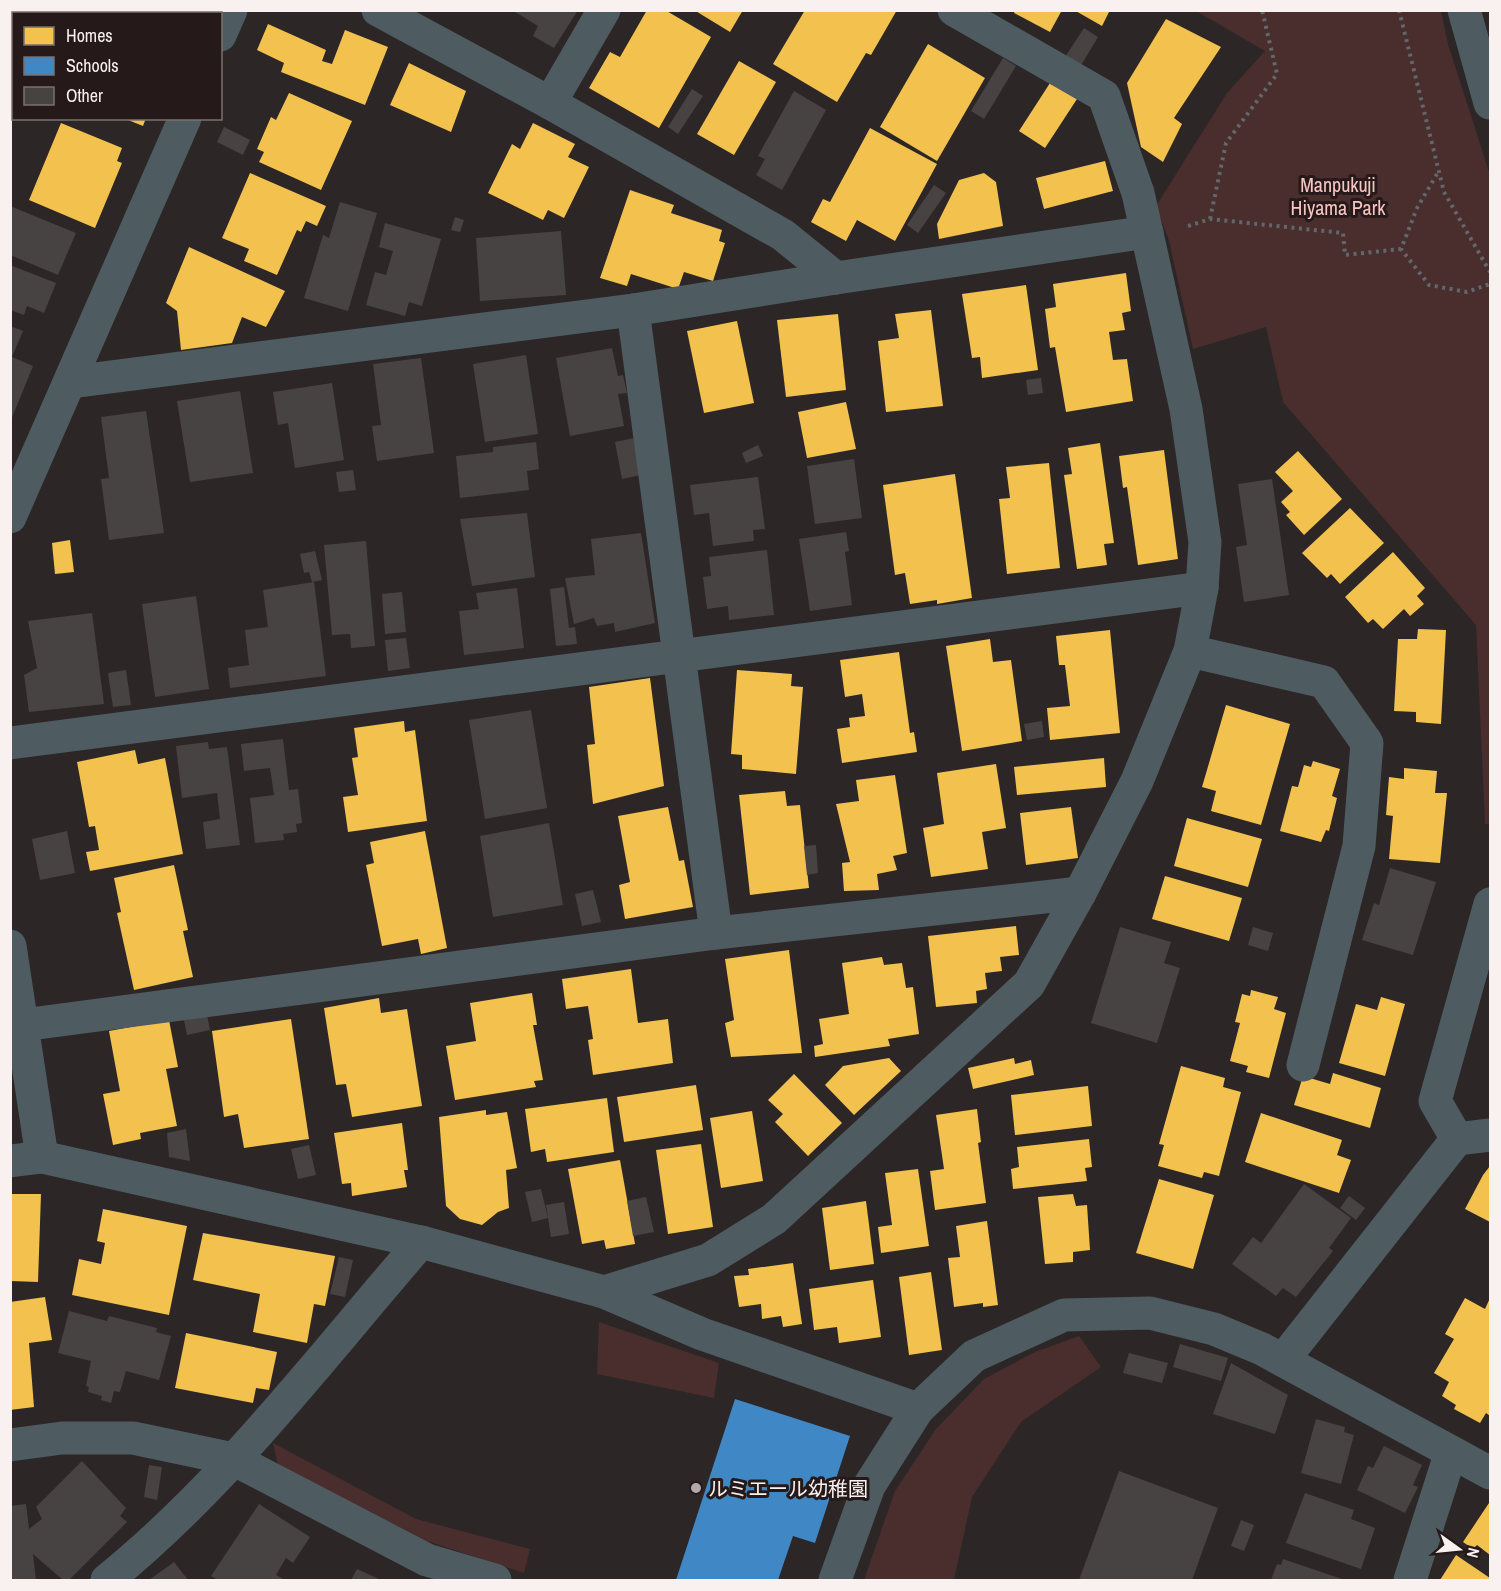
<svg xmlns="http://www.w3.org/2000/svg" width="1501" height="1591" font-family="'Archivo Narrow','Noto Sans JP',sans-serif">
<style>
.green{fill:#492e2d}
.homes{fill:#f2c14e}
.schools{fill:#3f88c5}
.building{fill:#484343}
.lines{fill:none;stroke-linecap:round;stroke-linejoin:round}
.path{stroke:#61676a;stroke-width:4;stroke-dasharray:3 4.5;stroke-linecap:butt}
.minor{stroke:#4e5c61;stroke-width:33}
.poi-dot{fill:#b1a9a9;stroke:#251a19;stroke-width:2}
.labels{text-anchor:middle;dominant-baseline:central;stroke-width:6;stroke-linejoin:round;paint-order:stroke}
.park-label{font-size:20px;fill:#f8c5c3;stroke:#251a19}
.poi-label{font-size:20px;fill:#f9f0f0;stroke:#251a19;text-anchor:start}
</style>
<rect width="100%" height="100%" fill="#2c2626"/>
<g class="green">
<polygon points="1196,11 1441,11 1448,44 1490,175 1490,824 1485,824 1476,625 1283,402 1266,327 1193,349 1169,241 1156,206 1227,93 1265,51"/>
<polygon points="599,1322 719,1363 714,1398 597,1374"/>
<polygon points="1079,1336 1101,1367 1021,1422 972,1497 954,1580 864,1580 895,1491 936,1429 984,1379 1035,1352"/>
<polygon points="273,1443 416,1519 530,1549 524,1573 427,1541 278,1466"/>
</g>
<g class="homes">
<polygon points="10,10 38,10 45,14 14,14 14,108 10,107"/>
<polygon points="104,10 191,10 190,14 111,14"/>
<polygon points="647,10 665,10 711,37 659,128 589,88 610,52 620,57"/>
<polygon points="694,10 743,10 730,32"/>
<polygon points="805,10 897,10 871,55 866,53 837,102 773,64"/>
<polygon points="1015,10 1062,10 1050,32 1014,13"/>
<polygon points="1074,10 1110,10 1102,26"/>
<polygon points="1166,19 1221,47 1174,118 1182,124 1163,162 1141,147 1127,83"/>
<polygon points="268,24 326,50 322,61 332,64 345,30 388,47 365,105 281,72 284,63 257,50"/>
<polygon points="928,44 985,78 937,161 880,127"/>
<polygon points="739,61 776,82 734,155 697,134"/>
<polygon points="409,63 466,91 451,132 390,105"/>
<polygon points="1050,83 1077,99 1045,148 1019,131"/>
<polygon points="289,93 352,121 321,190 259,162 264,152 257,149 271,117 276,120"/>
<polygon points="123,118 146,118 143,126"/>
<polygon points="61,123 122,148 117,161 122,163 95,228 29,200"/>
<polygon points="533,123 575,144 568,157 589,167 564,218 548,210 543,220 488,193 512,144 520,149"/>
<polygon points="870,128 937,164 895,241 857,220 846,241 811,222 823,199 830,202"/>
<polygon points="1105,161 1113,191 1044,209 1036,178"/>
<polygon points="250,173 326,206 317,226 306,221 301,232 297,230 277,275 244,261 249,249 222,238"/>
<polygon points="984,173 996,182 1003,226 939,239 937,224 959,180"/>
<polygon points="630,190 674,205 671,213 722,230 719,241 725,243 713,281 684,272 678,289 631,274 627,286 600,278"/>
<polygon points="189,247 285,291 266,327 242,317 232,343 181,350 177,311 166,303"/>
<polygon points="1126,273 1131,311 1122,313 1125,330 1109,332 1113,360 1127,359 1133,401 1066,412 1055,347 1050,348 1045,309 1056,307 1053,284"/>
<polygon points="1026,285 1038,370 982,378 980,357 972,358 962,294"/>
<polygon points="931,310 943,406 886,412 878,341 899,338 895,314"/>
<polygon points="838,314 846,390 786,397 777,320"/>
<polygon points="737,321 754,403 704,413 687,331"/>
<polygon points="846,402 856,449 807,458 798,412"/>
<polygon points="1100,443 1114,543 1104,544 1107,565 1077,569 1064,475 1072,474 1068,448"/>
<polygon points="1164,450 1178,559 1138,565 1127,487 1123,488 1119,456"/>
<polygon points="1298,451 1342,499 1304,535 1286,515 1290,512 1281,502 1293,491 1275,472"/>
<polygon points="1049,463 1060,568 1007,574 999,499 1010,498 1006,467"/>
<polygon points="955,474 972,598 937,604 937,600 910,604 905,573 895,575 883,485"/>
<polygon points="1350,508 1384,543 1340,584 1331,574 1327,578 1302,553"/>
<polygon points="70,540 74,572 55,574 52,543"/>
<polygon points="1393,552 1425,588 1417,596 1424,604 1410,616 1404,609 1383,629 1373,619 1368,623 1345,597"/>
<polygon points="1418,629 1446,630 1441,724 1416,722 1416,712 1394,711 1398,639 1417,639"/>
<polygon points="1110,630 1120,733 1050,740 1047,708 1070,706 1065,665 1059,665 1056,636"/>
<polygon points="990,639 993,662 1011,660 1022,741 962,751 946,646"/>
<polygon points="899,652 910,733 914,732 917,752 842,763 837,729 850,727 849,718 865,716 862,694 845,697 840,660"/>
<polygon points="737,670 792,674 791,686 803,687 796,774 742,769 742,755 731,754"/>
<polygon points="650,678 664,786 593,804 587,745 595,744 589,687"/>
<polygon points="1226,705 1290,724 1261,825 1211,811 1216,791 1202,787"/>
<polygon points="404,721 405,732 415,730 427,821 348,832 343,797 358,795 352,758 358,757 354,728"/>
<polygon points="135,750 138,764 165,758 183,854 90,871 86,852 99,850 95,826 89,827 77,762"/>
<polygon points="1104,758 1106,787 1017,795 1014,767"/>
<polygon points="1313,761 1340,769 1332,796 1337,798 1329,831 1326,830 1321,842 1280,831 1292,786 1298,787 1304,765 1311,767"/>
<polygon points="996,764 1006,828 982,832 988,869 931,877 923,828 944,824 937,773"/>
<polygon points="1404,768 1437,771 1435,793 1447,793 1440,863 1389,859 1393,816 1386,815 1389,777 1404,779"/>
<polygon points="895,775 907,853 893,856 897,870 877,874 879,890 844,891 842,863 850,862 836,804 859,801 856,780"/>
<polygon points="785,791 787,806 800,805 809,888 750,895 739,795"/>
<polygon points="668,807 679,861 684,860 693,907 625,919 619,885 630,882 618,816"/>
<polygon points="1071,807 1078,858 1026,865 1020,813"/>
<polygon points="1187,818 1262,839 1248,887 1174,866"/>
<polygon points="425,831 447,948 421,954 418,939 382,946 366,865 374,863 370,842"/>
<polygon points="174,865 188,930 183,931 193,977 134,990 117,913 121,912 114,878"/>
<polygon points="1165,876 1242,898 1229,941 1152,919"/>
<polygon points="1016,926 1019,955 1000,957 1002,971 985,973 987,989 976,991 977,1003 936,1007 928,936"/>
<polygon points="789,950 802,1053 731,1057 725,1023 734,1020 725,959"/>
<polygon points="882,957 884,965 902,963 906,988 913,987 919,1034 888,1039 890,1046 815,1057 814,1046 823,1044 819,1019 849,1014 842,963"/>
<polygon points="631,969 638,1023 668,1019 673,1063 593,1075 588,1040 593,1039 588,1006 566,1009 562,979"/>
<polygon points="1251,990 1278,997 1274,1009 1286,1013 1269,1078 1246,1072 1248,1066 1230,1061 1240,1023 1235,1022 1242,994 1250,996"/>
<polygon points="532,993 537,1025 533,1025 543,1080 534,1081 536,1087 455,1100 446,1046 476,1041 470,1003"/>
<polygon points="1381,997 1405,1004 1385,1076 1339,1063 1356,1004 1377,1010"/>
<polygon points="379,998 381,1013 407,1009 422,1106 352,1117 346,1084 336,1085 324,1008"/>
<polygon points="291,1019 309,1139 244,1148 238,1114 224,1117 212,1031"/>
<polygon points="169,1020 178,1067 166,1069 177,1126 140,1133 141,1139 113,1145 103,1094 120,1091 109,1031"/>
<polygon points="889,1058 901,1071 854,1115 825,1085 843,1066"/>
<polygon points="1014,1058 1015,1064 1031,1060 1034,1075 973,1089 968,1068"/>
<polygon points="1181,1066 1225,1078 1223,1087 1241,1092 1219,1176 1204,1172 1202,1178 1158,1166 1164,1145 1159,1144"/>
<polygon points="1333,1073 1381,1088 1370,1128 1294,1105 1303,1076 1330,1084"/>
<polygon points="794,1074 842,1123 808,1156 775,1122 783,1114 768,1100"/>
<polygon points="696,1085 703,1130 624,1142 617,1097"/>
<polygon points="1088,1086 1092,1126 1015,1135 1011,1095"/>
<polygon points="607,1098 614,1152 547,1162 545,1149 531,1152 525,1109"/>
<polygon points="977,1109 981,1142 978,1143 986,1203 935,1210 930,1171 944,1169 936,1115"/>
<polygon points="486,1110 486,1115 507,1112 517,1168 506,1170 509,1208 498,1212 482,1225 460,1219 446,1206 439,1117"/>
<polygon points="752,1111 763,1181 721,1188 710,1118"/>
<polygon points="1261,1113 1342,1140 1337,1155 1351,1160 1339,1193 1245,1162"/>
<polygon points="402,1123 408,1170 404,1170 407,1187 352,1196 351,1183 342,1184 334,1133"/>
<polygon points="1089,1139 1092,1167 1085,1168 1087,1181 1013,1189 1011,1169 1019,1167 1017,1147"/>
<polygon points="701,1144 713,1227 668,1234 656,1150"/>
<polygon points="620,1160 635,1244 606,1249 604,1240 582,1244 568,1169"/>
<polygon points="1490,1166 1490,1222 1465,1209 1483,1175"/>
<polygon points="918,1169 929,1246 881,1253 878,1227 892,1225 885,1173"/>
<polygon points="1159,1179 1214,1195 1193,1269 1136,1253"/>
<polygon points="10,1194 41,1194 38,1282 10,1281"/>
<polygon points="1073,1194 1076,1206 1087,1205 1090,1250 1073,1252 1073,1262 1045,1264 1038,1197"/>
<polygon points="866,1201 874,1264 830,1270 822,1208"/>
<polygon points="103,1209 187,1226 169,1315 72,1295 79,1259 101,1264 105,1243 97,1241"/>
<polygon points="987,1221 998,1305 983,1307 983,1303 954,1307 948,1258 960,1257 956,1226"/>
<polygon points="203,1233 335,1256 325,1306 314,1304 307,1343 253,1332 260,1294 193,1280"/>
<polygon points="793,1263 802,1324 783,1327 781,1316 762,1319 761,1304 739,1307 734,1276 749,1275 748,1269"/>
<polygon points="931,1272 942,1350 909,1355 899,1277"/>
<polygon points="873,1280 881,1337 839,1343 837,1327 814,1330 809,1289"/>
<polygon points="45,1297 52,1340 29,1343 34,1407 10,1410 10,1302"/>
<polygon points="1465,1298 1485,1309 1490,1298 1490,1416 1486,1413 1480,1423 1454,1409 1456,1405 1442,1396 1449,1382 1434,1373 1454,1339 1445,1334"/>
<polygon points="186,1333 277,1352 269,1390 256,1388 253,1403 175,1388"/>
<polygon points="1489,1503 1490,1505 1490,1555 1477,1545 1473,1549 1463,1542"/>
<polygon points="1456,1555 1490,1578 1490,1580 1440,1580"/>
</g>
<polygon class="schools" points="735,1399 850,1436 815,1543 793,1536 778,1580 676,1580"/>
<g class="building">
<polygon points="512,10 578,10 554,48 533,36 538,26"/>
<polygon points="1084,28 1098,37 1080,67 1065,57"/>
<polygon points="1003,58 1016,66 984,119 971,111"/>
<polygon points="692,89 703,96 678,134 668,127"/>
<polygon points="794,91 826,110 782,190 756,175 765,159 758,156"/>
<polygon points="224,127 250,140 243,155 217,142"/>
<polygon points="934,185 946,193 918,233 907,225"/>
<polygon points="340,202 377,213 348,311 304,298 323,235 329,238"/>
<polygon points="10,206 76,233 58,275 10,255"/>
<polygon points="455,217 464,220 460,232 451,230"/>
<polygon points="385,223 441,239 422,306 409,302 405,316 366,305 375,272 386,275 393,251 379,247"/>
<polygon points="561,231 566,295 480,301 476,238"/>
<polygon points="10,265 56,283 44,313 27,306 24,315 10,310"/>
<polygon points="10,326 23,331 12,357 33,366 11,420"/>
<polygon points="612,348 618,376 623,375 627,393 618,394 624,426 570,436 556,358"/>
<polygon points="526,355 538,434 485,442 473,364"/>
<polygon points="421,358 434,453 377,461 372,426 381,425 373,364"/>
<polygon points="1041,378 1043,393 1028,395 1026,380"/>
<polygon points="332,383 344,460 295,468 288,423 278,425 273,392"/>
<polygon points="240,391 253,473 190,482 177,401"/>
<polygon points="146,411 164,533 109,540 101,479 109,478 101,417"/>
<polygon points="634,438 641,475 622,479 615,442"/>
<polygon points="536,442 539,469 527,471 529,490 460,498 456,456 493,452 493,447"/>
<polygon points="758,445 763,456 746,463 742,453"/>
<polygon points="854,459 862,518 815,524 807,466"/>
<polygon points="353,470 356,490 339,492 336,472"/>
<polygon points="758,477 765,529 753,530 754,541 713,546 709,513 694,515 690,485"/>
<polygon points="1272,479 1289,595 1244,602 1236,547 1247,545 1238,484"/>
<polygon points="527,513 535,577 472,586 460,519"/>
<polygon points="846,532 849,551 845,552 852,605 810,611 799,539"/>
<polygon points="641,533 655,623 615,632 614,623 597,626 594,618 574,624 565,578 595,575 591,539"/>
<polygon points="366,541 375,646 351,648 350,634 332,635 324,545"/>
<polygon points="767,550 774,615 729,620 728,606 707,609 703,577 711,576 709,557"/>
<polygon points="315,551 322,580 312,582 309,572 304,573 300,554"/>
<polygon points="314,582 326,676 230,688 228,668 249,665 245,630 268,627 263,590"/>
<polygon points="564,587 569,628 575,627 577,644 556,646 550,589"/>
<polygon points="517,588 524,648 464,655 459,611 479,609 476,593"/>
<polygon points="402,592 406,632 385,634 382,594"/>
<polygon points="196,596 209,689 155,697 142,604"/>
<polygon points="92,613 104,704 29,712 24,675 37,668 28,621"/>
<polygon points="406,638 410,668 388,671 385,640"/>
<polygon points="126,670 131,705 113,707 108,673"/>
<polygon points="531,710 547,808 485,819 469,720"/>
<polygon points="1042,721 1044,737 1027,740 1024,724"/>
<polygon points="283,739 289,790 298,789 302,823 296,824 297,832 283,834 284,840 255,843 250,798 274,795 270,768 244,771 241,744"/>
<polygon points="208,742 209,749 227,747 240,845 206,849 203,822 220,819 217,793 182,798 176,746"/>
<polygon points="549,823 563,905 493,917 480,836"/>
<polygon points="67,831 75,873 40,880 32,839"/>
<polygon points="816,845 818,873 807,875 804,846"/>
<polygon points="1390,868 1436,882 1413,955 1362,940 1374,903 1379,905"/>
<polygon points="593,890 601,922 582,926 575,894"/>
<polygon points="1120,927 1171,942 1164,963 1180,968 1157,1043 1091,1023"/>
<polygon points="1253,927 1273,933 1268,951 1248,945"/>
<polygon points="207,1015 210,1030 187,1035 184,1020"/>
<polygon points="186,1129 190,1161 169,1157 167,1133"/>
<polygon points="309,1145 316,1175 298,1179 291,1149"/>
<polygon points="1304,1184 1351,1218 1329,1248 1333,1251 1296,1297 1283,1288 1276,1296 1232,1264 1253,1237 1261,1243"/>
<polygon points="541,1189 548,1218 532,1222 525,1192"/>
<polygon points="1349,1196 1365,1208 1356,1220 1340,1208"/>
<polygon points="646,1197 654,1232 633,1236 627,1201"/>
<polygon points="564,1202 569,1234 551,1237 546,1205"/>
<polygon points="339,1257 353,1260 345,1297 330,1294"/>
<polygon points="69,1311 107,1321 109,1316 157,1328 156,1332 171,1336 159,1380 126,1371 120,1392 114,1391 111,1403 101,1400 102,1396 88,1392 89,1387 86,1386 91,1361 58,1353"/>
<polygon points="1180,1344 1228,1358 1221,1381 1173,1367"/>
<polygon points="1129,1353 1168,1363 1162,1383 1123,1373"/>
<polygon points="1231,1363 1288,1395 1275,1434 1213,1414"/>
<polygon points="1316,1419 1345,1427 1344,1432 1354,1435 1341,1484 1301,1473"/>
<polygon points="1384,1446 1422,1465 1413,1485 1418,1487 1405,1513 1357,1490 1368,1466 1373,1468"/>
<polygon points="82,1461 126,1508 120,1516 127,1522 69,1580 63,1580 33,1554 36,1580 10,1580 10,1506 26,1504 29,1529 42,1519 36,1507"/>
<polygon points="149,1465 162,1467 157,1500 144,1497"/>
<polygon points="1119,1471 1218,1508 1192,1580 1079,1580"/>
<polygon points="1305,1493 1354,1510 1351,1519 1375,1528 1361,1569 1286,1543"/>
<polygon points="259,1504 310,1537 293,1563 286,1558 276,1575 285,1580 218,1580 211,1576"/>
<polygon points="1241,1520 1254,1525 1244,1551 1231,1546"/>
<polygon points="1283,1559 1345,1580 1271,1580 1277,1564 1281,1565"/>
<polygon points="174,1562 188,1580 149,1580"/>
<polygon points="357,1569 381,1580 351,1580"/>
</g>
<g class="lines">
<g class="path">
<polyline points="1399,10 1444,192 1490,272"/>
<polyline points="1437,174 1417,208 1401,249 1429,285 1467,292 1490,284"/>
<polyline points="1210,219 1226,143 1277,74 1262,10"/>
<polyline points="1188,226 1210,219 1343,233 1345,255 1401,249"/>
</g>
<g class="minor">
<polyline points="378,10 550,103 783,235 836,278 1147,232"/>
<polyline points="1464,10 1490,103"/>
<polyline points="220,35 231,10"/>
<polyline points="550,103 604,10"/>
<polyline points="633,310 716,933"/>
<polyline points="71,382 633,310 836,278"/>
<polyline points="10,517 185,118"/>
<polyline points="1190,651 1324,682 1367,743 1359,846 1303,1065"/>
<polyline points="10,743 1202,588"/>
<polyline points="10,946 42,1157"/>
<polyline points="23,1025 716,933 1080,893"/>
<polyline points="1457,1139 1435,1101 1490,904"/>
<polyline points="10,1161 42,1157 421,1242 604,1292 702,1334 918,1409"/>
<polyline points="604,1292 708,1260 774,1219 1029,984 1080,893 1137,781 1190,651 1202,588 1205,542 1186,409 1138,193 1104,96 954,10"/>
<polyline points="1283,1360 1457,1139 1490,1135"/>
<polyline points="10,1445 62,1438 133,1438 233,1459 427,1560 495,1580"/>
<path d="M107,1580C226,1484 321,1357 421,1242"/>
<polyline points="835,1580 869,1486 918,1409 974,1356 1064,1315 1150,1313 1214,1329 1262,1349 1490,1473"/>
<polyline points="1410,1580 1451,1452"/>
</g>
</g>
<circle class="poi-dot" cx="696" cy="1488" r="6"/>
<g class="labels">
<g class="park-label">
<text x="1338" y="184">Manpukuji<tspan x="1338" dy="23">Hiyama Park</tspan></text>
</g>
<g class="poi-label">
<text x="708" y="1488">ルミエール幼稚園</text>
</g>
</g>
<rect width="1501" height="1591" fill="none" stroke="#f9f0f0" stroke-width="24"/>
<rect x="12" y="12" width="210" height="108" fill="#251a19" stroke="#7a706f" stroke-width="1.5"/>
<rect x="24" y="27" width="30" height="18" fill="#f2c14e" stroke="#7a706f" stroke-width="1.5"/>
<text x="66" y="42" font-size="18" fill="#f9f0f0">Homes</text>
<rect x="24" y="57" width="30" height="18" fill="#3f88c5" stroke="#7a706f" stroke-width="1.5"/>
<text x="66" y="72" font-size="18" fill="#f9f0f0">Schools</text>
<rect x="24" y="87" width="30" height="18" fill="#484343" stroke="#7a706f" stroke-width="1.5"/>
<text x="66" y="102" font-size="18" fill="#f9f0f0">Other</text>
<g transform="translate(1459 1549) rotate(105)" stroke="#251a19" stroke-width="4.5" paint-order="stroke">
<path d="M0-4.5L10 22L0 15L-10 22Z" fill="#f9f0f0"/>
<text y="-9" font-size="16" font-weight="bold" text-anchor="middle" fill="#f9f0f0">N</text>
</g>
</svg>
